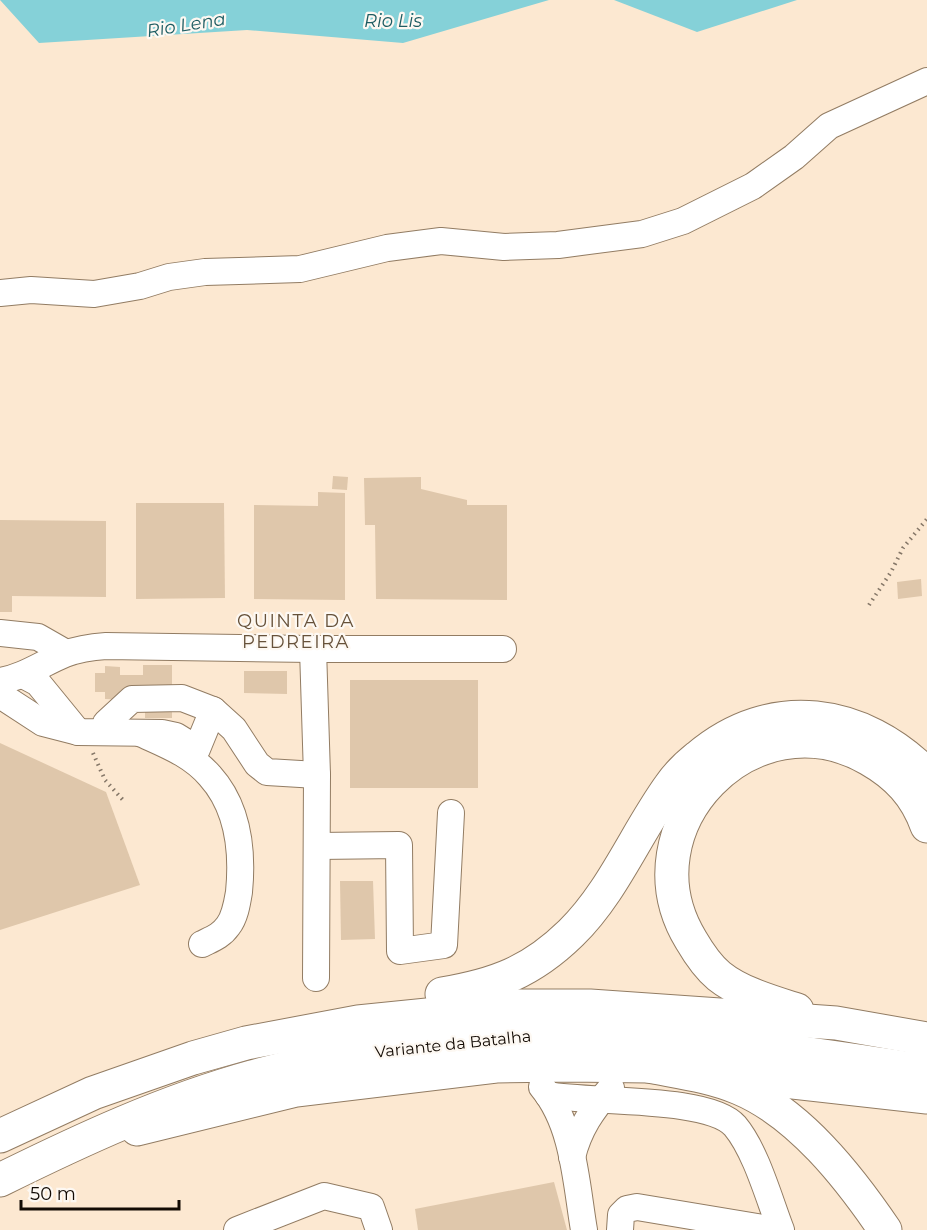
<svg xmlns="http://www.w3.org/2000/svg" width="927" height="1230" font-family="Montserrat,sans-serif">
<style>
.water{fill:#85d1d8}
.building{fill:#dfc7ab}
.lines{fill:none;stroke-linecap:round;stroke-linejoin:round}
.minor-casing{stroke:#927c63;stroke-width:28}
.major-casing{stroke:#927c63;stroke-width:35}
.highway-casing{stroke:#927c63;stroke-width:35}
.path{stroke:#847667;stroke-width:4;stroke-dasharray:1.5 4.5;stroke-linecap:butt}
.minor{stroke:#fff;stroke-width:26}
.major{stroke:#fff;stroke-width:33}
.highway{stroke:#fff;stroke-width:33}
.labels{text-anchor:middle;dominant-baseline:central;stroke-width:4.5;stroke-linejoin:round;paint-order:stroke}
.street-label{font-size:16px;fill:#130b04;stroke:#fdf8f2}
.water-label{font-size:18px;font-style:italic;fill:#1d5c62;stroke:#fdf8f2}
.neighbourhood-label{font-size:18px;letter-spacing:1.5px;fill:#665139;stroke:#fdf8f2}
</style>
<rect width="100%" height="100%" fill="#fce8d1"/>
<g class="water">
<polygon points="0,0 549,0 403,43 247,30 39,43"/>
<polygon points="614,0 797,0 697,32"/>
</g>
<g class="building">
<polygon points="333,476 348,477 347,490 332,489"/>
<polygon points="421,477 421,489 467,500 467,505 507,505 507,600 376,599 375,525 365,525 364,478"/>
<polygon points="318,492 345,493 345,600 254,599 254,505 318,506"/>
<polygon points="136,503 224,503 225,598 136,599"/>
<polygon points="0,520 106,521 106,597 12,596 12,612 0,612"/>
<polygon points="921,579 922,596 898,599 897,582"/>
<polygon points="143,665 172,665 172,718 145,718 145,701 105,699 105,692 95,692 95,673 105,673 105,666 120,667 120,675 143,675"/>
<polygon points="244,671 287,671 287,694 244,693"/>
<rect x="350" y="680" width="128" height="108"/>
<polygon points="0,743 106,792 140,885 0,930"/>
<polygon points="340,881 373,881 375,939 341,940"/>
<polygon points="554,1182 567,1230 418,1230 415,1209"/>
</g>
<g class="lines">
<g class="minor-casing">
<g id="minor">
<polyline points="0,293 31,290 94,294 140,286 169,277 205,272 300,269 387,248 441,241 504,247 558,245 642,234 683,221 753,186 794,157 829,126 927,81"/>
<polyline points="0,633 38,637 66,653"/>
<polyline points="313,649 317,775 316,978"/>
<polyline points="23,675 38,683 78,732"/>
<path d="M0,681C24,677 43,663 65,654C78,649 92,647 106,646L313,649H503"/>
<polyline points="0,695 43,723 78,732 162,733 176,736 197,749 213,710"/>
<polyline points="104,732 106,723 132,699 182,698 213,710 234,729 257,764 267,772 317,775"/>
<path d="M140,733C166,745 191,754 210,776C238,807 243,851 239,892C237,904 235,917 228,926C221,936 212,939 202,944"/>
<polyline points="318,846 399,845 400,951 444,945 451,813"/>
<path d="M542,1087C574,1125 576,1183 584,1230"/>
<path d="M548,1095C589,1103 709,1096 735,1126C756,1151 769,1199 781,1230"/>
<path d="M572,1157C579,1129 592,1110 611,1088"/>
<polyline points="237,1230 324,1196 371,1207 379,1230"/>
<polyline points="620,1230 621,1215 627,1209 637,1207 775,1230"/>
</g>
</g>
<g class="major-casing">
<polyline id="major" points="137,1129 296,1090 496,1066 567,1065 649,1066 927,1097"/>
</g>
<g class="highway-casing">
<g id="highway">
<path d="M442,994C496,985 531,972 571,933C613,892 636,833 670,786C678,774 688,765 698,757C771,695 863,709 927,775"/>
<path d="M797,1010C772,1002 740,993 719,976C707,966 698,952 691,940C622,827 753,692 869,759C897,775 916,795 927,826"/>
<path d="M649,1066C679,1072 711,1076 739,1088C799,1113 849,1177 885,1230"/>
<polyline points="0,1136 93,1093 193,1058 246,1043 358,1022 517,1006 590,1006 836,1023 927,1039"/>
<path d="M0,1180C81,1140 165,1101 252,1077C372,1044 499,1032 623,1036C725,1039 826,1057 927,1071"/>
</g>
</g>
<g class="path">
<polyline points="869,605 891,572 903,548 927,519"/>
<polyline points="93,753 105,780 123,800"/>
</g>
<use href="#minor" class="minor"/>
<use href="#major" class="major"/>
<use href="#highway" class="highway"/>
</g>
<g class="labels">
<g class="street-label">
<text transform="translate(453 1044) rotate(-6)">Variante da Batalha</text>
</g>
<g class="water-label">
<text x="393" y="21">Rio Lis</text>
<text transform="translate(186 25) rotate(-9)">Rio Lena</text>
</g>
<g class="neighbourhood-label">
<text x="296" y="621">QUINTA DA<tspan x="296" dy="21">PEDREIRA</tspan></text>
</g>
</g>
<path d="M21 1200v9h158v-9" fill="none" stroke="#130b04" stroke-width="3"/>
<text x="30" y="1200" font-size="18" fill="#130b04" stroke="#fdf8f2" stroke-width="4.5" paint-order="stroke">50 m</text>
</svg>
